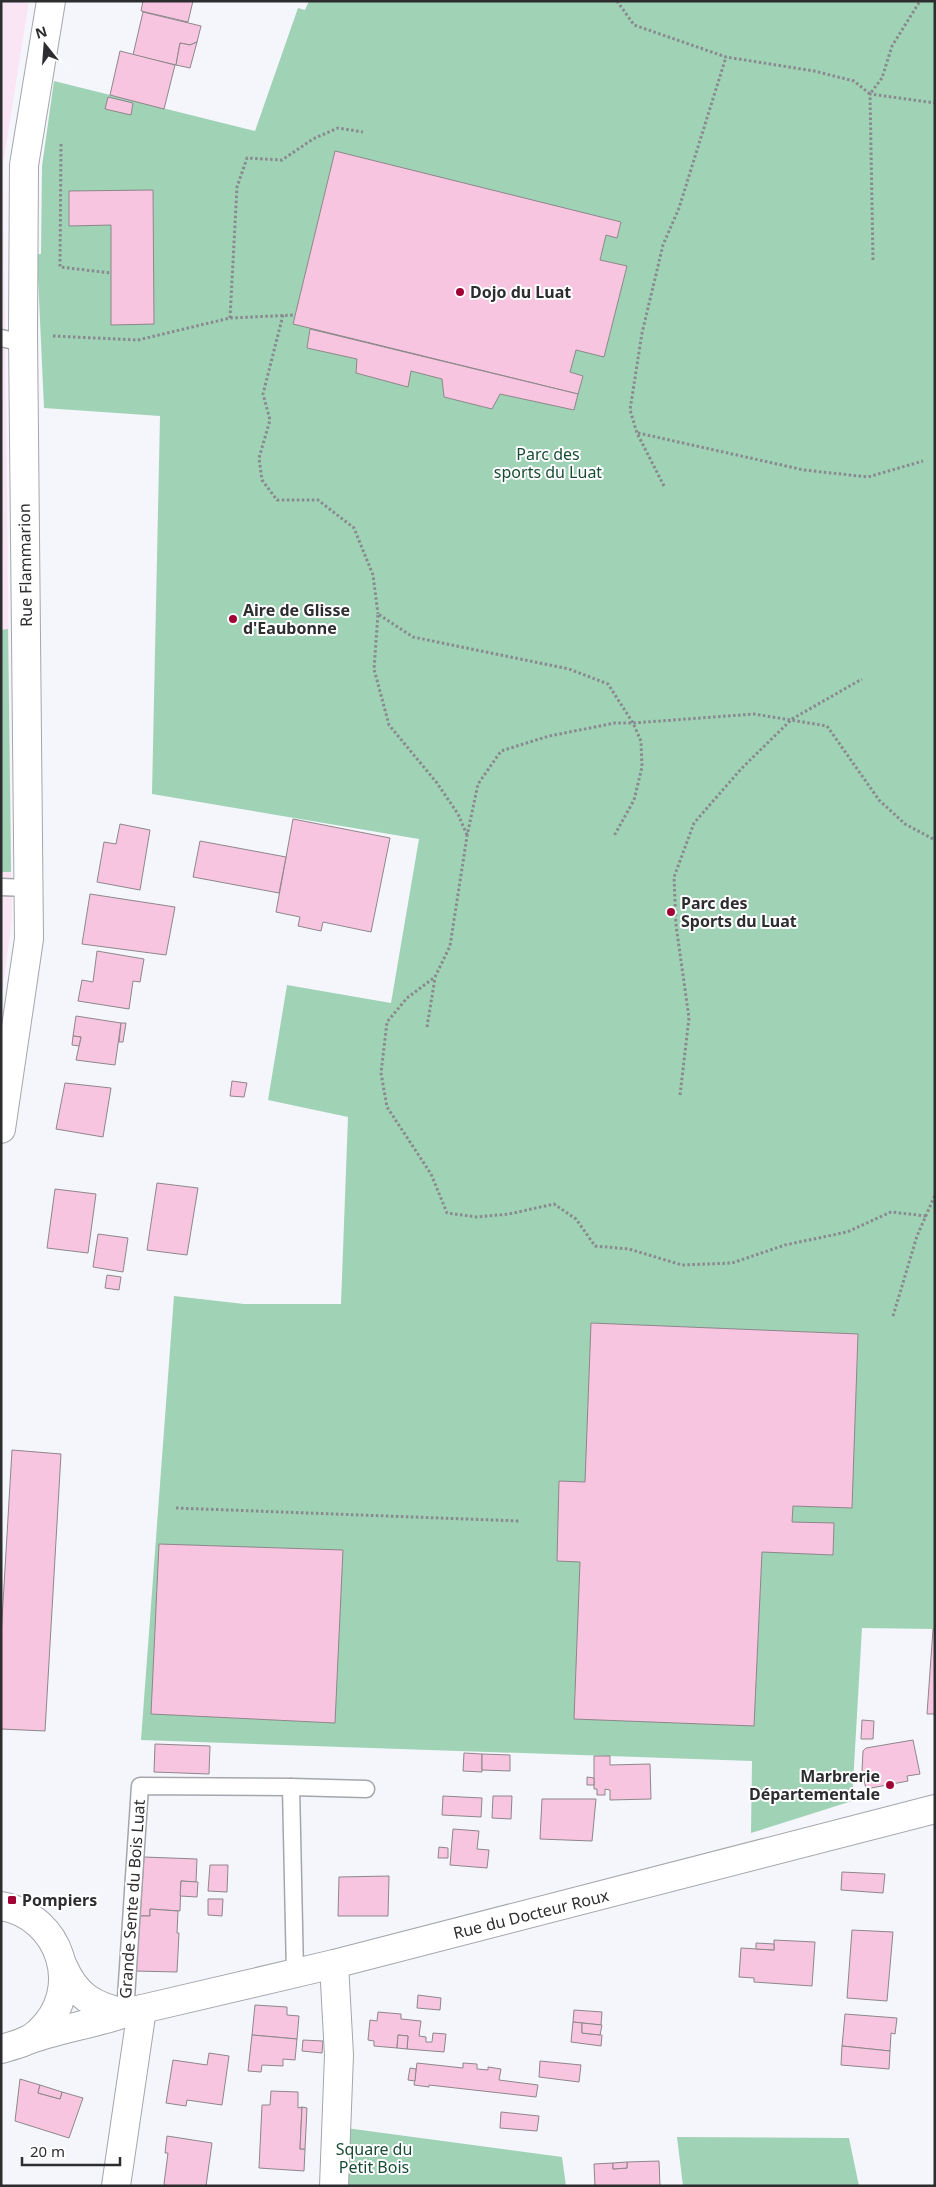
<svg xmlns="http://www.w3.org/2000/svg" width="936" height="2187" font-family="'Noto Sans',sans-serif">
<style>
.medical{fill:#fae5f4}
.green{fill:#a0d2b6}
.building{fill:#f8c5e0;stroke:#8d878a}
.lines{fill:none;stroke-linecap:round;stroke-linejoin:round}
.service-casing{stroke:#a4a6ab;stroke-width:19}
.minor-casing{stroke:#a4a6ab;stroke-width:30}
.path{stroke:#898a8f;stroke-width:3;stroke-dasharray:2.5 2.5;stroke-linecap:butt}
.service{stroke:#fff;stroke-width:16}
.minor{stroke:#fff;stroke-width:28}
.poi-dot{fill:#a10236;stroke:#fff;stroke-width:2}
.labels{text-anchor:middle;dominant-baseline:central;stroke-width:4;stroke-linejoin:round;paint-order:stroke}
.poi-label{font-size:16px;font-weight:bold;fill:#2d2d30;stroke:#fff;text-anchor:start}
.park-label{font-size:16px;fill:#184b34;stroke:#fff}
.street-label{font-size:16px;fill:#2d2d30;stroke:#fff}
</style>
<rect width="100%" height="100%" fill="#f4f6fc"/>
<polygon class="medical" points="1,1 29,1 3,165 12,920 1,1001"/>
<g class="green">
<polygon points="309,1 935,1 935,1629 862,1628 852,1801 751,1833 752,1761 141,1740 174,1296 244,1304 341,1304 348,1117 268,1100 287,985 391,1003 419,839 152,794 160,416 44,408 37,254 41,254 42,166 54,81 255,131 298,8 305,10"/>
<polygon points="8,629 11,872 1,872 1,630"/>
<polygon points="346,2128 562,2157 566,2186 345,2186"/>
<polygon points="677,2137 849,2138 859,2186 683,2186"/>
</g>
<g class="building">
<polygon points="143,1 193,1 188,22 141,11"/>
<polygon points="143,12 201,26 197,42 190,45 180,43 176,65 133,55"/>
<polygon points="197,42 190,68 176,65 180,43 190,45"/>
<polygon points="120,51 175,65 164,109 110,95"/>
<polygon points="108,97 133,103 131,115 105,109"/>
<polygon points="335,151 621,222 617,238 606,235 600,260 627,266 604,357 576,350 570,372 583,376 578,394 293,324"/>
<polygon points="153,190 154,324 111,325 111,225 69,226 69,191"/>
<polygon points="310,329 578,394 574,410 500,394 492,409 444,397 442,379 411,371 408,387 356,373 357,359 307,348"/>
<polygon points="293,819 390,838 371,932 323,922 321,931 298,926 300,917 276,912"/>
<polygon points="120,824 150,830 140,890 97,882 104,842 116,844"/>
<polygon points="200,841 286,857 279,893 193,877"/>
<polygon points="90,894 175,907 166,955 82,944"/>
<polygon points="97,951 144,959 140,982 133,981 129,1009 78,1001 82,980 93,982"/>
<polygon points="76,1016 121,1023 115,1065 76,1060 81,1037 73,1036"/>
<polygon points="121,1023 126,1023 123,1042 119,1042"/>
<polygon points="73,1036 81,1037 79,1046 72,1045"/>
<polygon points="232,1081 247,1083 244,1097 230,1096"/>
<polygon points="65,1083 111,1088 103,1137 56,1129"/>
<polygon points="157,1183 198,1188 187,1255 147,1250"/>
<polygon points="55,1189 96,1194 88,1253 47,1248"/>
<polygon points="98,1234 128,1238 123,1272 93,1267"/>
<polygon points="107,1275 121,1277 119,1290 105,1288"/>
<polygon points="591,1323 858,1334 852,1508 793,1506 792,1522 834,1523 833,1555 762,1552 754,1726 574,1719 580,1562 557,1561 559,1481 585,1482"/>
<polygon points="12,1450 61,1454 45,1731 1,1729 1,1637"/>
<polygon points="159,1544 343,1550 335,1723 151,1714"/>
<polygon points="933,1629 935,1629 935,1714 927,1714"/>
<polygon points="862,1720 874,1721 873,1739 861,1739"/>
<polygon points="913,1740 920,1774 907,1776 908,1781 866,1789 862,1771 863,1751 866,1748"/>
<polygon points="155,1744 210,1746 209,1774 154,1772"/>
<polygon points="464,1753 482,1754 482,1772 463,1771"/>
<polygon points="482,1754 510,1755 510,1771 482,1770"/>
<polygon points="594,1756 610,1756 610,1765 650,1764 651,1799 610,1800 610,1790 605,1789 605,1795 597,1795 597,1789 594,1789"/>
<polygon points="587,1777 594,1778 594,1785 587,1785"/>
<polygon points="443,1796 482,1798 481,1817 442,1815"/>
<polygon points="493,1796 512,1796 511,1819 492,1818"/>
<polygon points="542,1799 596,1799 592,1841 540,1839"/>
<polygon points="453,1829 479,1831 477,1849 489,1850 487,1868 450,1865"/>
<polygon points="439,1847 448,1848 448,1858 438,1858"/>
<polygon points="144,1857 197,1859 196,1882 181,1881 180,1911 150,1909 150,1916 140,1916"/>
<polygon points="210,1865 228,1865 227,1892 208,1891"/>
<polygon points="842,1872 885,1874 883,1893 841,1890"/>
<polygon points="389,1876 388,1916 338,1916 339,1877"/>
<polygon points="181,1881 198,1882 197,1897 180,1896"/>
<polygon points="208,1899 223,1899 222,1916 208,1915"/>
<polygon points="150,1909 178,1911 177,1933 179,1933 177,1972 134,1971 136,1932 139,1932 140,1916 150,1916"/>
<polygon points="852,1930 893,1932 887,2001 847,1998"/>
<polygon points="774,1940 815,1942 812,1986 754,1982 754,1978 739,1977 741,1948 774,1950"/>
<polygon points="756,1943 774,1944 774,1950 756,1949"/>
<polygon points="418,1995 441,1998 440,2010 417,2008"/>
<polygon points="255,2005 287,2007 287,2015 299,2016 297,2039 252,2035"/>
<polygon points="574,2010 602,2012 601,2025 573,2022"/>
<polygon points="378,2012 401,2014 401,2019 421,2021 419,2036 426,2037 426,2042 432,2042 433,2033 446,2034 444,2052 407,2049 408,2036 398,2035 397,2048 374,2046 374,2041 368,2040 370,2020 377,2021"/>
<polygon points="845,2014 897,2018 895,2034 891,2033 890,2051 842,2046"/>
<polygon points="573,2022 582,2023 582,2033 602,2035 601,2046 571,2042"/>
<polygon points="582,2023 602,2025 600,2035 582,2033"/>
<polygon points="252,2035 297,2039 295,2060 283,2059 283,2066 262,2065 261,2072 248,2071"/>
<polygon points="398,2035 408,2036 407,2049 397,2048"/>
<polygon points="303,2040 323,2041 322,2053 302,2051"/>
<polygon points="842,2046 890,2051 889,2069 841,2065"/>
<polygon points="209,2053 229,2056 222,2105 187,2100 186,2106 166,2103 173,2060 207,2065"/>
<polygon points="540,2061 581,2065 579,2082 539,2077"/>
<polygon points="417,2063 463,2068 463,2063 477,2064 477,2069 488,2070 488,2067 501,2069 499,2080 538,2085 536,2097 429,2085 429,2087 414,2085"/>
<polygon points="410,2068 416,2069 415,2081 408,2080"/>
<polygon points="20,2079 40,2085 38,2093 60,2099 62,2092 83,2098 69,2138 15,2121"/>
<polygon points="40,2085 62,2092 60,2099 38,2093"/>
<polygon points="271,2091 298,2092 298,2108 302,2107 300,2149 305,2149 304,2171 259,2168 262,2105 270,2105"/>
<polygon points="302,2107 307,2108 305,2149 300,2149"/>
<polygon points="501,2112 539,2116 537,2131 500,2128"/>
<polygon points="167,2136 212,2143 206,2186 166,2186 164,2184 168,2153 165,2153"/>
<polygon points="659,2161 660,2186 595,2186 594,2164 613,2163 613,2169 627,2168 627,2162"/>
<polygon points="627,2162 627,2168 613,2169 613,2163"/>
</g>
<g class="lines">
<g class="service-casing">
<g id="service">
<polyline points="1,338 23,343"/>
<polyline points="1,887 28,888"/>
<polyline points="291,1787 366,1789"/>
<polyline points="125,2013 140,1786 291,1787 295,1973"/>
</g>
</g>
<g class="minor-casing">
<g id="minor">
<polyline points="1,1129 29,939 23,335 24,165 51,1"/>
<path d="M1,1906C61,1916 85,1990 39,2032C29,2042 15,2045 1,2049"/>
<polyline points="334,1964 339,2055 334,2186"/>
<path d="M63,1966C76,1996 93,2006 125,2013"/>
<path d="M23,2042C56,2029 91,2025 125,2013L334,1964L935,1809"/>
<polyline points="116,2186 142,2009"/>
</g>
</g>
<g class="path">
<polyline points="617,1 634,25 726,57 814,71 854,81 870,94 882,78 892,46 920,1"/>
<polyline points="61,144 60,267 111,273"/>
<polyline points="873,260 870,94 935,103"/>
<polyline points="283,315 263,394 270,420 259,458 262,480 277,500 318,500 354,528 373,575 378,614"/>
<polyline points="230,318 237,187 247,158 282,160 313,139 338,128 363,132"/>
<polyline points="53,336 138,340 230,318 295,315"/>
<polyline points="638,433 804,470 868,477 923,461"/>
<polyline points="664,486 637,433 630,410 642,333 663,245 679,208 726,57"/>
<polyline points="467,835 458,814 437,783 389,725 374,669 378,614 413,637 569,669 608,684 633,723 641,741 642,767 634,800 614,836"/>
<polyline points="427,1027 435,978"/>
<polyline points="680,1095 689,1018 676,925 674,877 694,823 741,769 792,719 862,679"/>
<polyline points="926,1216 891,1212 847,1232 785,1245 732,1263 682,1265 629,1249 595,1246 576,1219 554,1204 509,1214 477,1217 447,1213 431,1174 387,1107 381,1073 387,1022 407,998 435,977 450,946 467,836 478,784 501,751 549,736 615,723 633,723 754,714 827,726 879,800 905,824 935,840"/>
<polyline points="893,1316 917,1236 935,1195"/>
<polyline points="176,1508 519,1521"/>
</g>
<use href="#service" class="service"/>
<use href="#minor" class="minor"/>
</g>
<g class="poi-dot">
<circle cx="460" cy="292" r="5"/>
<circle cx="233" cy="619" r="5"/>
<circle cx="671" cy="912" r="5"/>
<circle cx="890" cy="1785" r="5"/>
<rect x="7" y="1895" width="10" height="10" rx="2.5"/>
</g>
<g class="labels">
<g class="poi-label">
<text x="470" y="292">Dojo du Luat</text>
<text x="243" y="610">Aire de Glisse<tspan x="243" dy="18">d'Eaubonne</tspan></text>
<text x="681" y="903">Parc des<tspan x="681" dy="18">Sports du Luat</tspan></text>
<text x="880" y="1776" text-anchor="end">Marbrerie<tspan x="880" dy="18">Départementale</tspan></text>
<text x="22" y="1900">Pompiers</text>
</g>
<g class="park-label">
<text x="548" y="454">Parc des<tspan x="548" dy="18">sports du Luat</tspan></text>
<text x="374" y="2149">Square du<tspan x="374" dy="18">Petit Bois</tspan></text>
</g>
<g class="street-label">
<text transform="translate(25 565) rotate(-91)">Rue Flammarion</text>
<text transform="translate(132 1899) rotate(-86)">Grande Sente du Bois Luat</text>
<text transform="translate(531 1914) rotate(-14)">Rue du Docteur Roux</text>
</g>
</g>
<rect width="936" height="2187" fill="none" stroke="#2d2d30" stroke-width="5"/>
<g transform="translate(45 45) rotate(343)" stroke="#ffffff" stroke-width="4" paint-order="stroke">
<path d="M0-4L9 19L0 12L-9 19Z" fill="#2d2d30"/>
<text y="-8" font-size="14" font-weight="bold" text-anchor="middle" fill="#2d2d30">N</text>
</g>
<path d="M22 2157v8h98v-8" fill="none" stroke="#2d2d30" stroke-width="2.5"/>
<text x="30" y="2157" font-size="15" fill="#2d2d30" stroke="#ffffff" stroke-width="4" paint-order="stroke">20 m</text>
</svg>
